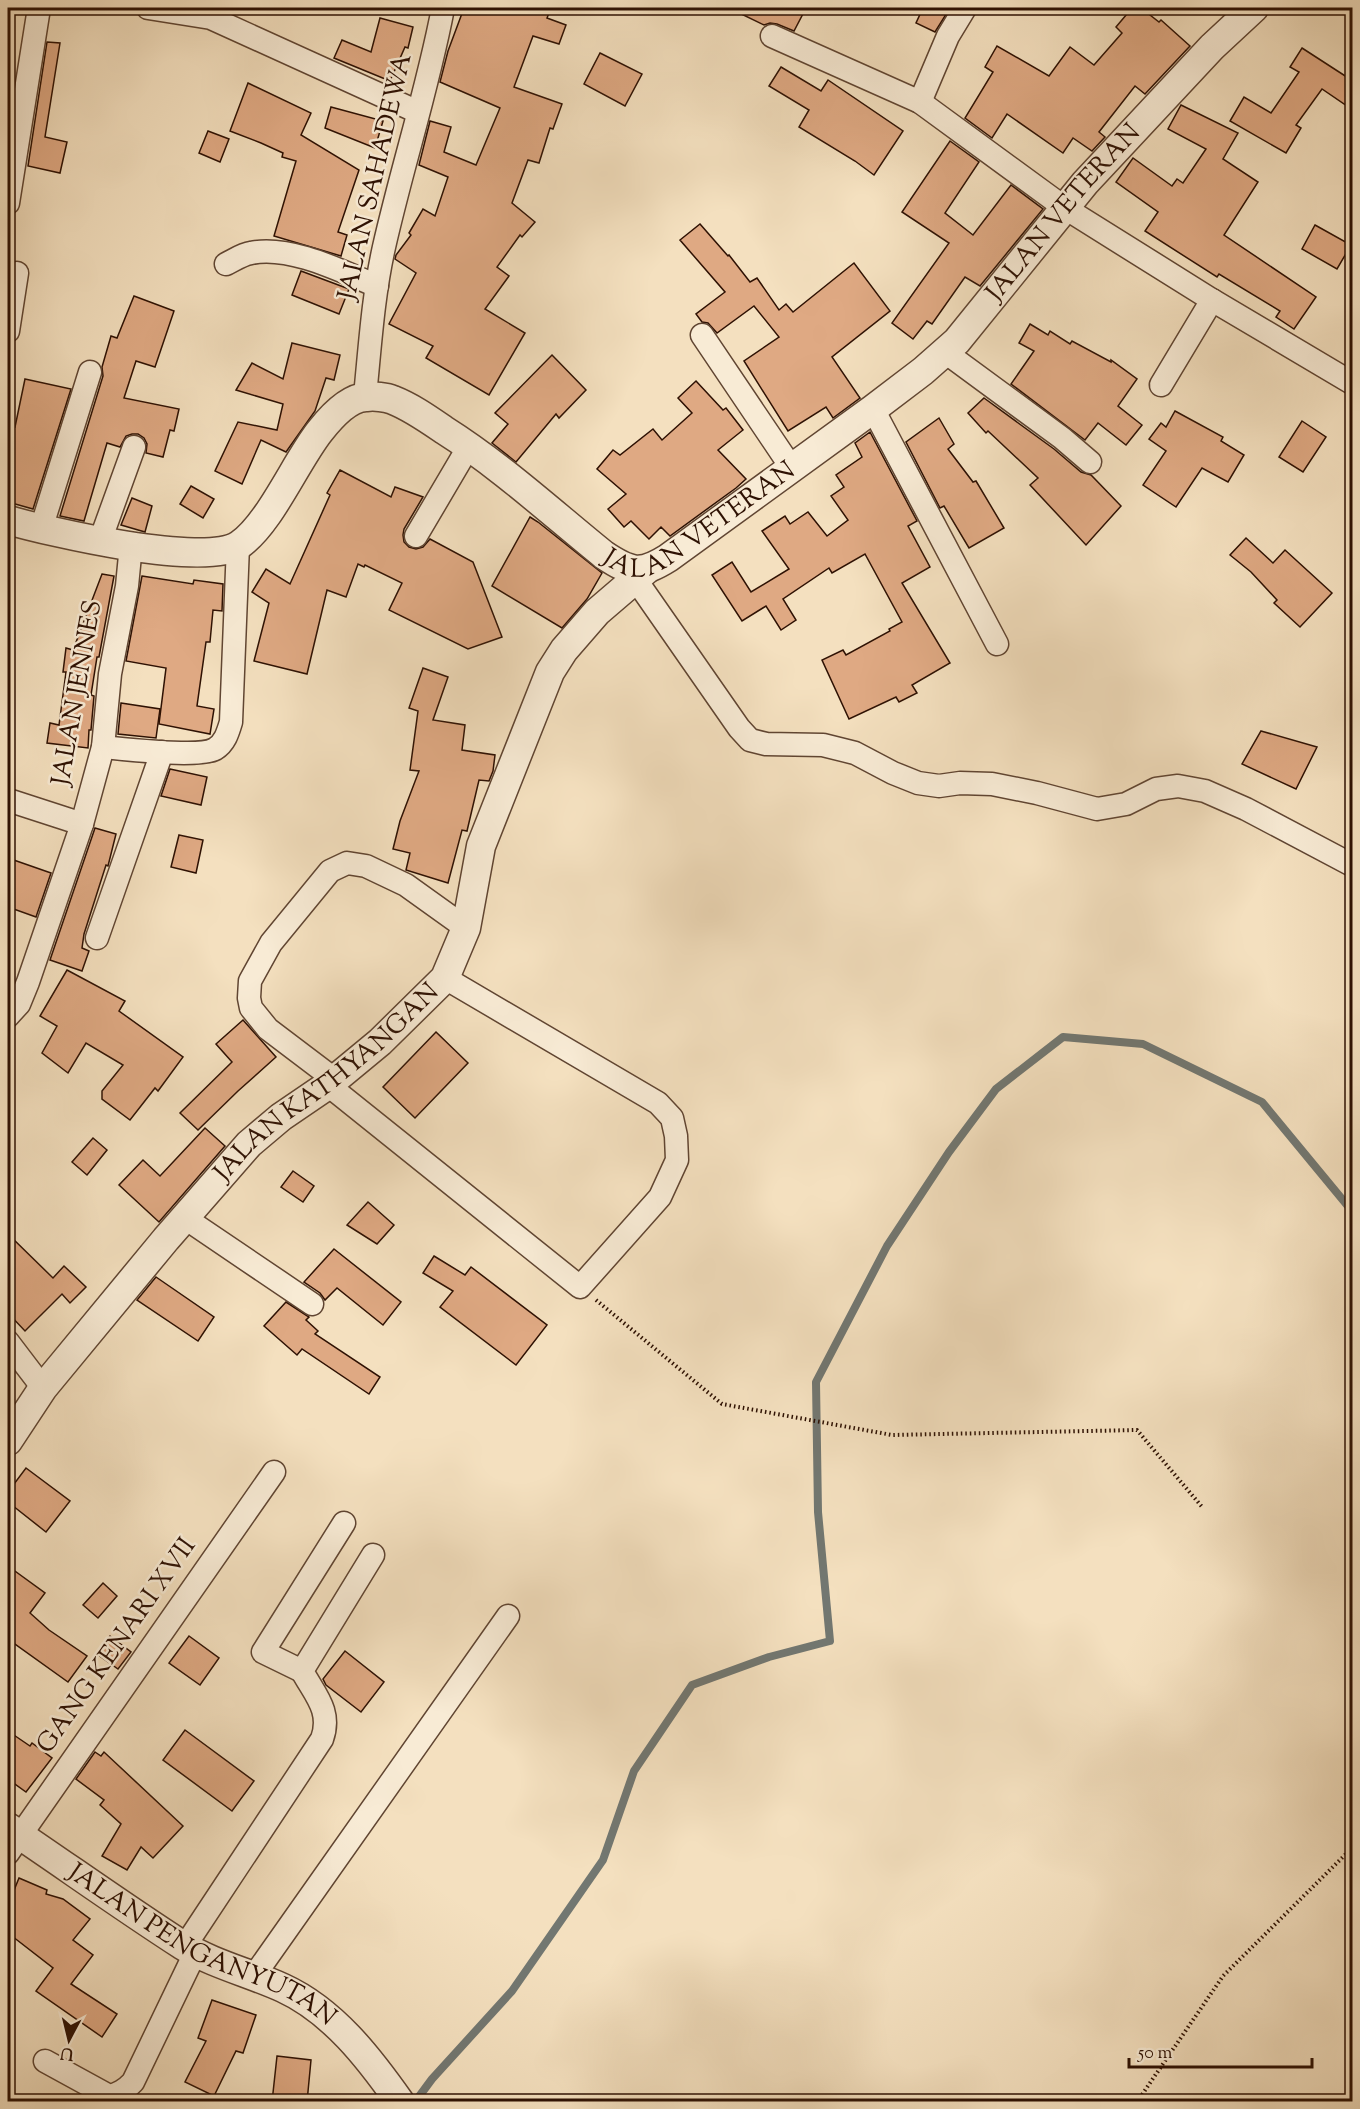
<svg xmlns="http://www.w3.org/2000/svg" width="1360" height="2109" font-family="'Sorts Mill Goudy',serif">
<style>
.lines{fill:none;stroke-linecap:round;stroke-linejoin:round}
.stream{stroke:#727771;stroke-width:8}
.building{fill:#dfa983;stroke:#2e1103;stroke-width:1.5}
.minor-casing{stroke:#604532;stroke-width:25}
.tertiary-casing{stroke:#604532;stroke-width:31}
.path{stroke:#2e1103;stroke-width:4;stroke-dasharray:1.5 3;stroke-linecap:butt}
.minor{stroke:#f8ebd5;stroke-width:22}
.tertiary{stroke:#f8ebd5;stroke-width:28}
.labels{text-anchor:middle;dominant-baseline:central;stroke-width:5;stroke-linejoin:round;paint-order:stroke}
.street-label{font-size:26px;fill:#2e1103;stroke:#f8ebd5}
</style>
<rect width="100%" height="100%" fill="#f4e0bf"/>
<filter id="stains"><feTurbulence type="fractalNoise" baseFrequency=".00333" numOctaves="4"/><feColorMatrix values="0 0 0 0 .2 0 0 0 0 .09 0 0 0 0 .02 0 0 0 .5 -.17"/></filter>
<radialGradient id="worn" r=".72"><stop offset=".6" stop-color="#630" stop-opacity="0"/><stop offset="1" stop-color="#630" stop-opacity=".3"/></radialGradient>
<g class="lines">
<polyline class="stream" points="415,2102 432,2079 512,1991 603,1860 634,1771 692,1685 769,1657 830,1641 818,1512 816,1382 887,1246 949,1152 996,1089 1063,1037 1143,1044 1262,1102 1347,1205 1352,1208"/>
</g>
<g class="building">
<polygon points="464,8 551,8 547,18 566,25 559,44 533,36 514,87 562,104 553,129 550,128 539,163 528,160 512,203 535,222 522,237 520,235 497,267 509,276 485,309 525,333 489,395 426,358 433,346 389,324 416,273 395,259 396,255 411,235 409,233 423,209 435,216 448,177 419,165 430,121 451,127 444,152 476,165 500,108 440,82 448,51"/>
<polygon points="729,8 806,8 794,31 777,24 770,23 764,25"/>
<polygon points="923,8 950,8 935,32 916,23"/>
<polygon points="1132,8 1141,8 1159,22 1161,20 1190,46 1145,94 1135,86 1099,132 1105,137 1092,151 1073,138 1063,153 1007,114 992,138 965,118 993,72 985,67 997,46 1049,76 1070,47 1094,65 1122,33 1116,27"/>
<polygon points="380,18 413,27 408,48 405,47 390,81 334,58 342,40 371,52"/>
<polygon points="47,42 60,43 45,137 67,142 60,173 28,166"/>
<polygon points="1302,48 1353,81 1353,110 1322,89 1296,125 1301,128 1286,153 1230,121 1244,97 1271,113 1299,72 1290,67"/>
<polygon points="600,53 642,74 625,106 584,84"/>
<polygon points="781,67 821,91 828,80 903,131 874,175 855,161 799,127 809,110 769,86"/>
<polygon points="248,83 311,113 301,135 359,170 338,232 347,235 341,256 274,236 296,161 282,157 283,153 261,143 230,131"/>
<polygon points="1181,105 1238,133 1223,159 1258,182 1224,235 1316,297 1294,329 1276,317 1280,311 1219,274 1217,277 1145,231 1158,212 1116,182 1133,158 1172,186 1177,179 1183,183 1206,149 1168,129"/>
<polygon points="331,107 383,121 375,148 325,128"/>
<polygon points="208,131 229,139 220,162 199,153"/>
<polygon points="950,141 979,162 945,213 973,235 1011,185 1043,209 980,286 965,277 932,324 927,321 913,339 892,323 949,243 902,212"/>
<polygon points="700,224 728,256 729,255 750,282 757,278 779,310 786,304 793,312 854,263 890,311 832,357 860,398 833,418 826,407 788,431 744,361 779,337 754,306 717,333 708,323 702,322 696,314 725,292 680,240"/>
<polygon points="1315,225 1351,245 1337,269 1302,249"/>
<polygon points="301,271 349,289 339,314 292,295"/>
<polygon points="134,296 174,311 155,367 136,361 124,398 179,409 174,431 170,430 163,457 146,453 147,444 144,438 138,434 132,434 126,436 120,447 107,443 84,521 60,516 103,376 102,367 111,336 117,338"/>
<polygon points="1030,324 1048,335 1050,331 1070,344 1072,341 1111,362 1111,360 1137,379 1118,406 1142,425 1126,445 1098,423 1085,440 1011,384 1034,351 1019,343"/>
<polygon points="292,343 340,355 334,380 326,378 315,411 286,452 261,440 242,484 215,471 238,422 277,430 283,404 236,390 252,363 283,379"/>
<polygon points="552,355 586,390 559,418 556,414 516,462 492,443 508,424 495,413"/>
<polygon points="25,379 71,389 33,509 8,502 8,425 15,427"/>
<polygon points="696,381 723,410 726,408 743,430 718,450 746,479 736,488 670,536 661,527 649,539 631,521 624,527 608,509 626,494 597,469 613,450 620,455 653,429 662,440 692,413 678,398"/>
<polygon points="984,398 1054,449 1081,472 1091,475 1121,506 1086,545 1030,485 1038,478 988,431 986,433 968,413"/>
<polygon points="1175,411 1223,437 1221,441 1244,455 1228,482 1202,468 1176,507 1143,485 1166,451 1149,439 1161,423 1166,427"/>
<polygon points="939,418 954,444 948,449 973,482 976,481 1004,528 969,548 944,506 940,508 906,442"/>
<polygon points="1302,421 1326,437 1303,472 1279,457"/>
<polygon points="870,432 917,521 908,526 930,567 902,583 950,663 912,685 917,693 899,702 896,697 849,719 822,660 843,650 846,655 890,631 889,629 902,622 865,554 832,573 829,568 783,599 796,620 781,630 766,606 742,621 712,575 732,562 751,592 789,569 762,531 785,516 790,524 808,512 827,536 848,520 831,496 844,487 836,475 862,457 855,443"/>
<polygon points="340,470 391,497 395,487 423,497 404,529 403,535 404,542 409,547 416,549 423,547 430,539 473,562 502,637 468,649 389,610 402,583 365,565 364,567 358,564 346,597 327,590 307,674 254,661 269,603 252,592 266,569 290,584 330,495 327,493"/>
<polygon points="191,486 214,499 203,518 180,504"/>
<polygon points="132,498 152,506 145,532 121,525"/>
<polygon points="530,517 538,522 602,573 587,599 562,628 492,586"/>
<polygon points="1246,538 1273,563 1285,550 1332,593 1300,627 1274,603 1277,600 1251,572 1230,555"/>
<polygon points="102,574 114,576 99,657 97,657 91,695 94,696 91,730 89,730 88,748 47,743 50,723 59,725 66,672 63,672 66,648 73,650"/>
<polygon points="142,576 193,584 194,580 223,584 222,611 213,610 210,642 206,642 197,706 214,709 210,734 159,724 166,668 126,661"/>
<polygon points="423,668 448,677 433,720 465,725 462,750 495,755 493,771 489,781 479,780 467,831 462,830 448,883 406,870 410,853 393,849 400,821 419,771 410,770 418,711 409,708"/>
<polygon points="121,703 160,709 156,738 118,734"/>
<polygon points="1261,731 1317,747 1296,789 1242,764"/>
<polygon points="170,769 207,777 201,805 161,796"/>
<polygon points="95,828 116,834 108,866 106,865 84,934 82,948 89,951 82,971 50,960"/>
<polygon points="179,835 203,840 196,873 171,867"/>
<polygon points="8,858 51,873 36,917 8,907"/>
<polygon points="67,970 125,1001 119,1011 183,1057 158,1091 155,1088 130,1120 102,1099 102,1091 123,1065 86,1043 68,1073 42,1053 57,1026 40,1016"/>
<polygon points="243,1020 276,1057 238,1091 198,1130 180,1113 232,1062 216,1044"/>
<polygon points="436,1032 468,1063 415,1118 383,1087"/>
<polygon points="205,1128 225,1146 159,1222 119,1185 143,1160 160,1176"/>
<polygon points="93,1138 107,1150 87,1175 72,1162"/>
<polygon points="293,1171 314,1186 303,1202 281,1187"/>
<polygon points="368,1202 394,1225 377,1244 347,1225"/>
<polygon points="8,1234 53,1278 64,1266 86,1287 70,1303 62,1294 25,1331 8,1313"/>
<polygon points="334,1249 401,1302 383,1325 337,1288 325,1300 320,1293 304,1282"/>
<polygon points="434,1256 465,1275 471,1267 547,1325 516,1365 440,1307 453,1291 423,1273"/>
<polygon points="156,1277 214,1317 198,1341 137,1300"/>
<polygon points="286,1302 309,1317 306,1320 318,1331 315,1334 380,1377 369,1394 302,1349 297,1355 264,1326"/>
<polygon points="26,1468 70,1501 46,1532 8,1502 8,1492"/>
<polygon points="8,1566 45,1593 30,1613 49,1630 87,1656 68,1682 8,1639"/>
<polygon points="103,1583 117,1596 98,1618 83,1605"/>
<polygon points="110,1636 131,1652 118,1669 97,1654"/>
<polygon points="189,1636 219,1658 200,1685 169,1663"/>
<polygon points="345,1651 384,1682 361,1712 326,1685 323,1679"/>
<polygon points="185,1730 254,1781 232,1811 163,1760"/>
<polygon points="8,1731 30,1746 32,1743 52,1758 26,1792 8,1779"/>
<polygon points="95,1752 101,1756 104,1752 183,1826 153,1858 141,1847 127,1870 102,1856 121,1824 100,1805 104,1800 76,1779"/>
<polygon points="19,1878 47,1890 46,1894 63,1899 90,1919 73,1940 93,1955 71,1984 117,2014 102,2037 36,1991 53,1968 8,1933 8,1905"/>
<polygon points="212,2000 256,2015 243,2053 236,2051 214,2096 185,2082 206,2041 198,2038"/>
<polygon points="277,2056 311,2060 307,2102 272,2102"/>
</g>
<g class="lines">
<g class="minor-casing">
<g id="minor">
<polyline points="148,8 211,18 418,112"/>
<polyline points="772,36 920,102 1065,208 1212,300 1352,383"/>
<polyline points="920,102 948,36 965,8"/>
<polyline points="8,203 39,8"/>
<path d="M226,264C234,260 243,254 251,253C290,245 341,271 377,286"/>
<polyline points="8,331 17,273"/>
<polyline points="702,335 791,467"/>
<polyline points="945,352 1062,438 1090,462"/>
<polyline points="1161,385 1212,300"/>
<path d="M365,396C370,347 373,296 384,247C402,167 428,88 443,8"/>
<polyline points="873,409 997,644"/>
<polyline points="41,529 90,372"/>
<polyline points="416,536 469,446"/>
<polyline points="100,541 134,447"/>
<polyline points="636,580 739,728 750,740 766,744 823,745 855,753 893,773 918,783 939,786 960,783 992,784 1037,793 1097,809 1126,804 1156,789 1178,786 1205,791 1246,809 1352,865"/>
<path d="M103,747C124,749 199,758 215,749C225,743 228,732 231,722L238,545"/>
<polyline points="8,800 82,824"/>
<polyline points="97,938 162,752"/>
<polyline points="8,1016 19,1004 28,982 82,824 103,747 110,674 127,586 131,545"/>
<polyline points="334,1079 268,1029 251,1008 249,998 250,981 271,943 330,871 347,863 366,866 406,885 466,928"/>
<polyline points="328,1085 580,1287 660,1197 677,1160 676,1136 672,1118 658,1103 445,978"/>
<polyline points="185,1218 312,1304"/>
<polyline points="8,1342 43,1388"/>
<polyline points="302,1671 263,1652 344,1523"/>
<polyline points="8,1853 274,1472"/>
<path d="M185,1946L322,1739C332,1711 315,1695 302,1671L373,1555"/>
<polyline points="254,1976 508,1616"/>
<path d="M45,2061L109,2096C119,2094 125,2090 133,2082L196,1951"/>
</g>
</g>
<g class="tertiary-casing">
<g id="tertiary">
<path id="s1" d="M8,520C50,532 204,568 239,545C270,524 296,461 320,431C331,417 348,398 366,397C374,396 386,397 393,400C411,407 428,419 444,430C501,466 552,513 604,555C631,573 641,575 668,558L873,409L923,371L957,341L1085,183L1212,47L1254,8"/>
<path id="s2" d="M8,1441L43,1388L166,1239L249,1144L281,1117L328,1085L380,1042L445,978L466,928L481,846L550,672L564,650L597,612L646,570"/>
<path id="s3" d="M8,1827C66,1866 123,1907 182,1945C213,1964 250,1973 283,1988C333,2011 369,2058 400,2102"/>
</g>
</g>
<g class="path">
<polyline points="596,1300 722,1404 892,1435 1137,1430 1203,1508"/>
<polyline points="1137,2102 1223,1976 1352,1848"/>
</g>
<use href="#minor" class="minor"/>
<use href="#tertiary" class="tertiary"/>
</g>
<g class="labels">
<g class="street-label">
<text transform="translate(376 177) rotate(-77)">JALAN SAHADEWA</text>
<text stroke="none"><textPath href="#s1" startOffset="1323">JALAN VETERAN</textPath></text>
<text stroke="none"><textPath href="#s1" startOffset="837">JALAN VETERAN</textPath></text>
<text transform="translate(78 693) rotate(-80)">JALAN JENNES</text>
<text stroke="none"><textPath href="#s2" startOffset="482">JALAN KATHYANGAN</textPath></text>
<text transform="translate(117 1646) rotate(-55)">GANG KENARI XVII</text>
<text stroke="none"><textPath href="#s3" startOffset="228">JALAN PENGANYUTAN</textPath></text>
</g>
</g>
<rect width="1360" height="2109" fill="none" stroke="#f4e0bf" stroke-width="30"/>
<rect x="9" y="9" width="1342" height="2091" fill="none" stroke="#2e1103" stroke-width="3"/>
<rect x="15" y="15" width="1330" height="2079" fill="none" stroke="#2e1103" stroke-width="1.5"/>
<g transform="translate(69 2040) rotate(187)" stroke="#f8ebd5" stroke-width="4.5" paint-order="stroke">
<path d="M0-4.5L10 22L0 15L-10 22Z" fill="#2e1103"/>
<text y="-9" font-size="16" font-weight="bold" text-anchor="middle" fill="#2e1103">U</text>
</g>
<path d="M1129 2058v9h183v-9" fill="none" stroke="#2e1103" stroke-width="3"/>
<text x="1138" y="2058" font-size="18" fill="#2e1103" stroke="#f8ebd5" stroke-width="4.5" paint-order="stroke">50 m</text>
<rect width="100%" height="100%" filter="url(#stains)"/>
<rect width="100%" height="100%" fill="url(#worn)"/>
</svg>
